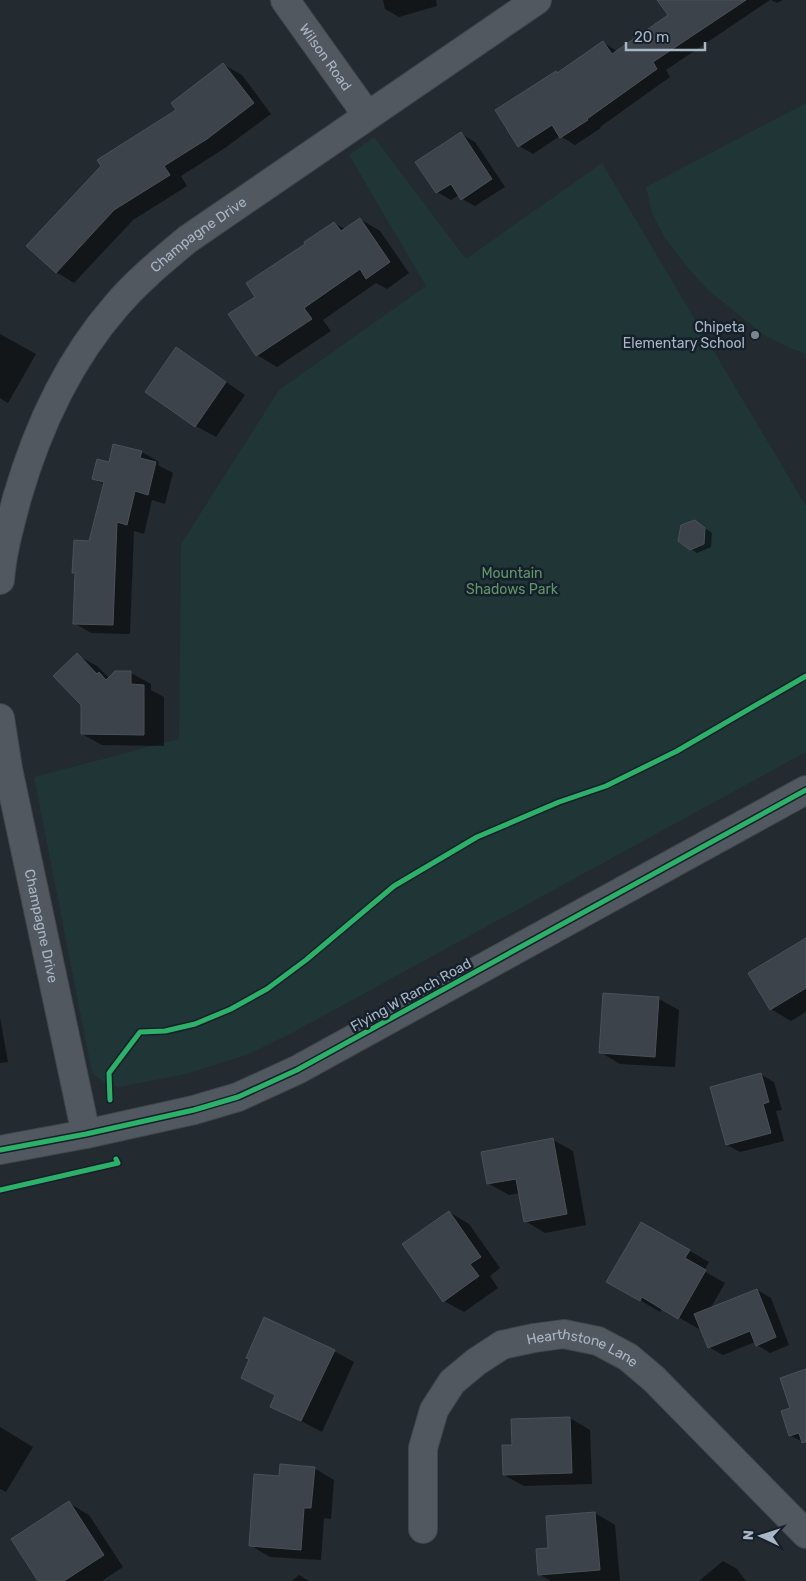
<svg xmlns="http://www.w3.org/2000/svg" width="806" height="1581" font-family="Rubik,sans-serif">
<style>
.green{fill:#203536}
.shadow{fill:#0007}
.building{fill:#3d434a;stroke:#4a5158}
.lines{fill:none;stroke-linecap:round;stroke-linejoin:round}
.minor-casing{stroke:#40464b;stroke-width:30}
.tertiary-casing{stroke:#40464b;stroke-width:30}
.minor{stroke:#515860;stroke-width:28}
.tertiary{stroke:#515860;stroke-width:28}
.cycleway-casing{stroke:#16202b;stroke-width:8}
.cycleway{stroke:#2db169;stroke-width:5}
.poi-dot{fill:#7a8591;stroke:#16202b;stroke-width:2}
.labels{text-anchor:middle;dominant-baseline:central;stroke-width:5;stroke-linejoin:round;paint-order:stroke}
.street-label{font-size:14px;fill:#a9b6c5;stroke:#16202b}
.poi-label{font-size:14px;fill:#a9b6c5;stroke:#16202b;text-anchor:end}
.park-label{font-size:14px;fill:#609668;stroke:#16202b}
</style>
<rect width="100%" height="100%" fill="#232a30"/>
<g class="green">
<polygon points="806,103 806,354 790,348 764,335 709,291 688,268 665,238 652,213 646,187"/>
<polygon points="374,137 466,259 602,163 806,506 806,752 292,1033 247,1055 186,1074 118,1087 105,1083 92,1073 34,777 179,739 181,544 279,390 426,286 349,155"/>
</g>
<g class="shadow">
<polygon points="383,0 436,0 437,6 399,17 385,9"/>
<polygon points="666,0 770,0 666,70 670,77 600,127 601,128 575,145 560,136 533,154 519,146 556,72 558,74 603,42 618,52 670,16"/>
<polygon points="771,0 783,0 777,3"/>
<polygon points="224,65 242,75 271,114 225,148 181,176 187,186 133,220 74,283 56,272 178,111"/>
<polygon points="461,134 475,142 505,187 475,206 462,199 459,195 451,200 437,192 417,163"/>
<polygon points="360,219 380,231 409,273 387,289 376,283 323,320 331,331 277,367 257,355 257,297 307,244 334,223 345,229"/>
<polygon points="0,334 36,354 8,403 0,398"/>
<polygon points="176,349 196,361 245,395 216,437 196,426"/>
<polygon points="114,446 142,452 159,462 158,465 173,473 165,504 152,500 144,534 134,531 130,634 91,633 74,623 76,574 73,573 90,542 105,485 93,478 110,464"/>
<polygon points="695,521 712,533 711,547 697,553 691,549"/>
<polygon points="77,655 97,666 109,678 131,673 151,684 151,690 164,697 164,746 102,745 82,734 82,704"/>
<polygon points="806,940 806,1012 791,1021 771,1009"/>
<polygon points="604,995 659,999 679,1010 675,1067 620,1064 600,1052"/>
<polygon points="0,1018 8,1062 0,1063"/>
<polygon points="760,1074 774,1082 782,1110 776,1111 784,1141 740,1152 727,1145"/>
<polygon points="553,1140 573,1151 586,1225 545,1233 525,1221 520,1193 509,1195 489,1184"/>
<polygon points="449,1212 469,1224 500,1268 490,1276 498,1288 464,1312 444,1301"/>
<polygon points="641,1223 709,1262 704,1271 725,1283 710,1309 757,1290 771,1298 789,1345 770,1353 757,1345 755,1342 723,1355 709,1347 701,1326 699,1329 662,1308 660,1312 608,1281"/>
<polygon points="334,1351 354,1362 322,1432 272,1406 276,1396 242,1378"/>
<polygon points="806,1370 806,1444 790,1435 792,1409"/>
<polygon points="570,1418 590,1430 592,1484 524,1486 504,1475 513,1446"/>
<polygon points="0,1427 33,1447 6,1492 0,1489"/>
<polygon points="314,1468 334,1480 331,1519 324,1518 321,1560 270,1557 250,1545 280,1477"/>
<polygon points="69,1503 89,1515 123,1567 102,1581 40,1581"/>
<polygon points="595,1513 615,1525 620,1581 551,1581 539,1574"/>
<polygon points="723,1561 737,1569 746,1581 699,1581"/>
<polygon points="299,1575 309,1581 292,1581"/>
</g>
<g class="building">
<polygon points="657,0 746,0 653,62 657,69 587,119 588,120 560,138 552,125 518,147 495,110 556,71 557,73 603,41 612,54 668,15"/>
<polygon points="223,63 254,103 207,139 164,166 170,175 114,210 56,273 26,246 101,166 97,160 176,110 171,103"/>
<polygon points="461,132 492,179 461,200 451,184 436,193 415,162"/>
<polygon points="360,218 390,262 366,279 360,269 304,308 312,319 256,356 228,314 255,297 246,283 305,244 304,242 334,222 341,231"/>
<polygon points="176,347 226,382 195,427 145,392"/>
<polygon points="113,444 142,451 140,458 156,462 148,495 135,491 127,525 117,522 113,625 73,624 75,573 72,573 74,540 89,541 104,482 92,479 97,459 109,462"/>
<polygon points="695,520 705,528 704,544 690,550 678,541 681,525"/>
<polygon points="77,653 97,674 99,672 106,680 115,671 131,671 131,684 144,685 144,735 81,734 81,705 53,676"/>
<polygon points="806,938 806,988 770,1010 748,973"/>
<polygon points="603,993 659,997 655,1057 599,1053"/>
<polygon points="761,1073 769,1102 763,1104 771,1133 726,1145 710,1087"/>
<polygon points="553,1138 567,1214 524,1222 516,1179 487,1184 481,1152"/>
<polygon points="449,1211 481,1257 470,1264 479,1276 443,1302 402,1244"/>
<polygon points="641,1222 690,1250 685,1258 706,1270 678,1319 642,1297 640,1301 606,1282"/>
<polygon points="757,1289 776,1337 756,1346 750,1331 708,1348 694,1314"/>
<polygon points="264,1317 335,1350 301,1421 270,1407 275,1395 241,1378 249,1359 246,1358"/>
<polygon points="806,1369 806,1442 802,1443 799,1433 789,1436 781,1411 790,1408 780,1378"/>
<polygon points="570,1417 572,1473 503,1475 502,1445 512,1445 511,1419"/>
<polygon points="280,1464 315,1467 311,1508 304,1508 301,1550 249,1546 254,1474 279,1476"/>
<polygon points="69,1501 104,1555 64,1581 38,1581 11,1539"/>
<polygon points="595,1512 600,1570 538,1575 536,1549 548,1548 546,1516"/>
</g>
<g class="lines">
<g class="minor-casing">
<g id="minor">
<path id="s1" d="M285,0L367,115"/>
<path id="s2" d="M0,580C2,552 10,525 17,498C37,429 68,361 116,306C137,281 163,260 188,239L537,0"/>
<path id="s3" d="M0,718L8,769L86,1134"/>
<path id="s4" d="M423,1529V1448L434,1410L452,1382L476,1362L502,1345L534,1338L564,1334L598,1341L628,1357L654,1379L806,1534"/>
</g>
</g>
<g class="tertiary-casing">
<polyline id="tertiary" points="0,1150 86,1134 194,1110 238,1097 297,1070 806,790"/>
</g>
<use href="#minor" class="minor"/>
<use href="#tertiary" class="tertiary"/>
<g class="cycleway-casing">
<g id="cycleway">
<polyline points="110,1100 109,1073 140,1032 165,1031 195,1024 231,1009 267,989 306,960 394,886 477,837 559,802 606,786 677,751 806,676"/>
<polyline points="0,1150 86,1134 194,1110 238,1097 297,1070 806,790"/>
<polyline points="0,1190 118,1163 116,1159"/>
</g>
</g>
<use href="#cycleway" class="cycleway"/>
</g>
<circle class="poi-dot" cx="755" cy="335" r="5"/>
<g class="labels">
<g class="street-label">
<text stroke="none"><textPath href="#s1" startOffset="70">Wilson Road</textPath></text>
<text stroke="none"><textPath href="#s2" startOffset="411">Champagne Drive</textPath></text>
<text stroke="none"><textPath href="#s3" startOffset="212">Champagne Drive</textPath></text>
<text transform="translate(411 995) rotate(-29)">Flying W Ranch Road</text>
<text stroke="none"><textPath href="#s4" startOffset="300">Hearthstone Lane</textPath></text>
</g>
<g class="poi-label">
<text x="745" y="327">Chipeta<tspan x="745" dy="16">Elementary School</tspan></text>
</g>
<g class="park-label">
<text x="512" y="573">Mountain<tspan x="512" dy="16">Shadows Park</tspan></text>
</g>
</g>
<g transform="translate(761 1536) rotate(274)" stroke="#16202b" stroke-width="4" paint-order="stroke">
<path d="M0-4L9 19L0 12L-9 19Z" fill="#a9b6c5"/>
<text y="-8" font-size="14" font-weight="bold" text-anchor="middle" fill="#a9b6c5">N</text>
</g>
<path d="M626 42v8h79v-8" fill="none" stroke="#a9b6c5" stroke-width="2.5"/>
<text x="634" y="42" font-size="15" fill="#a9b6c5" stroke="#16202b" stroke-width="4" paint-order="stroke">20 m</text>
</svg>
